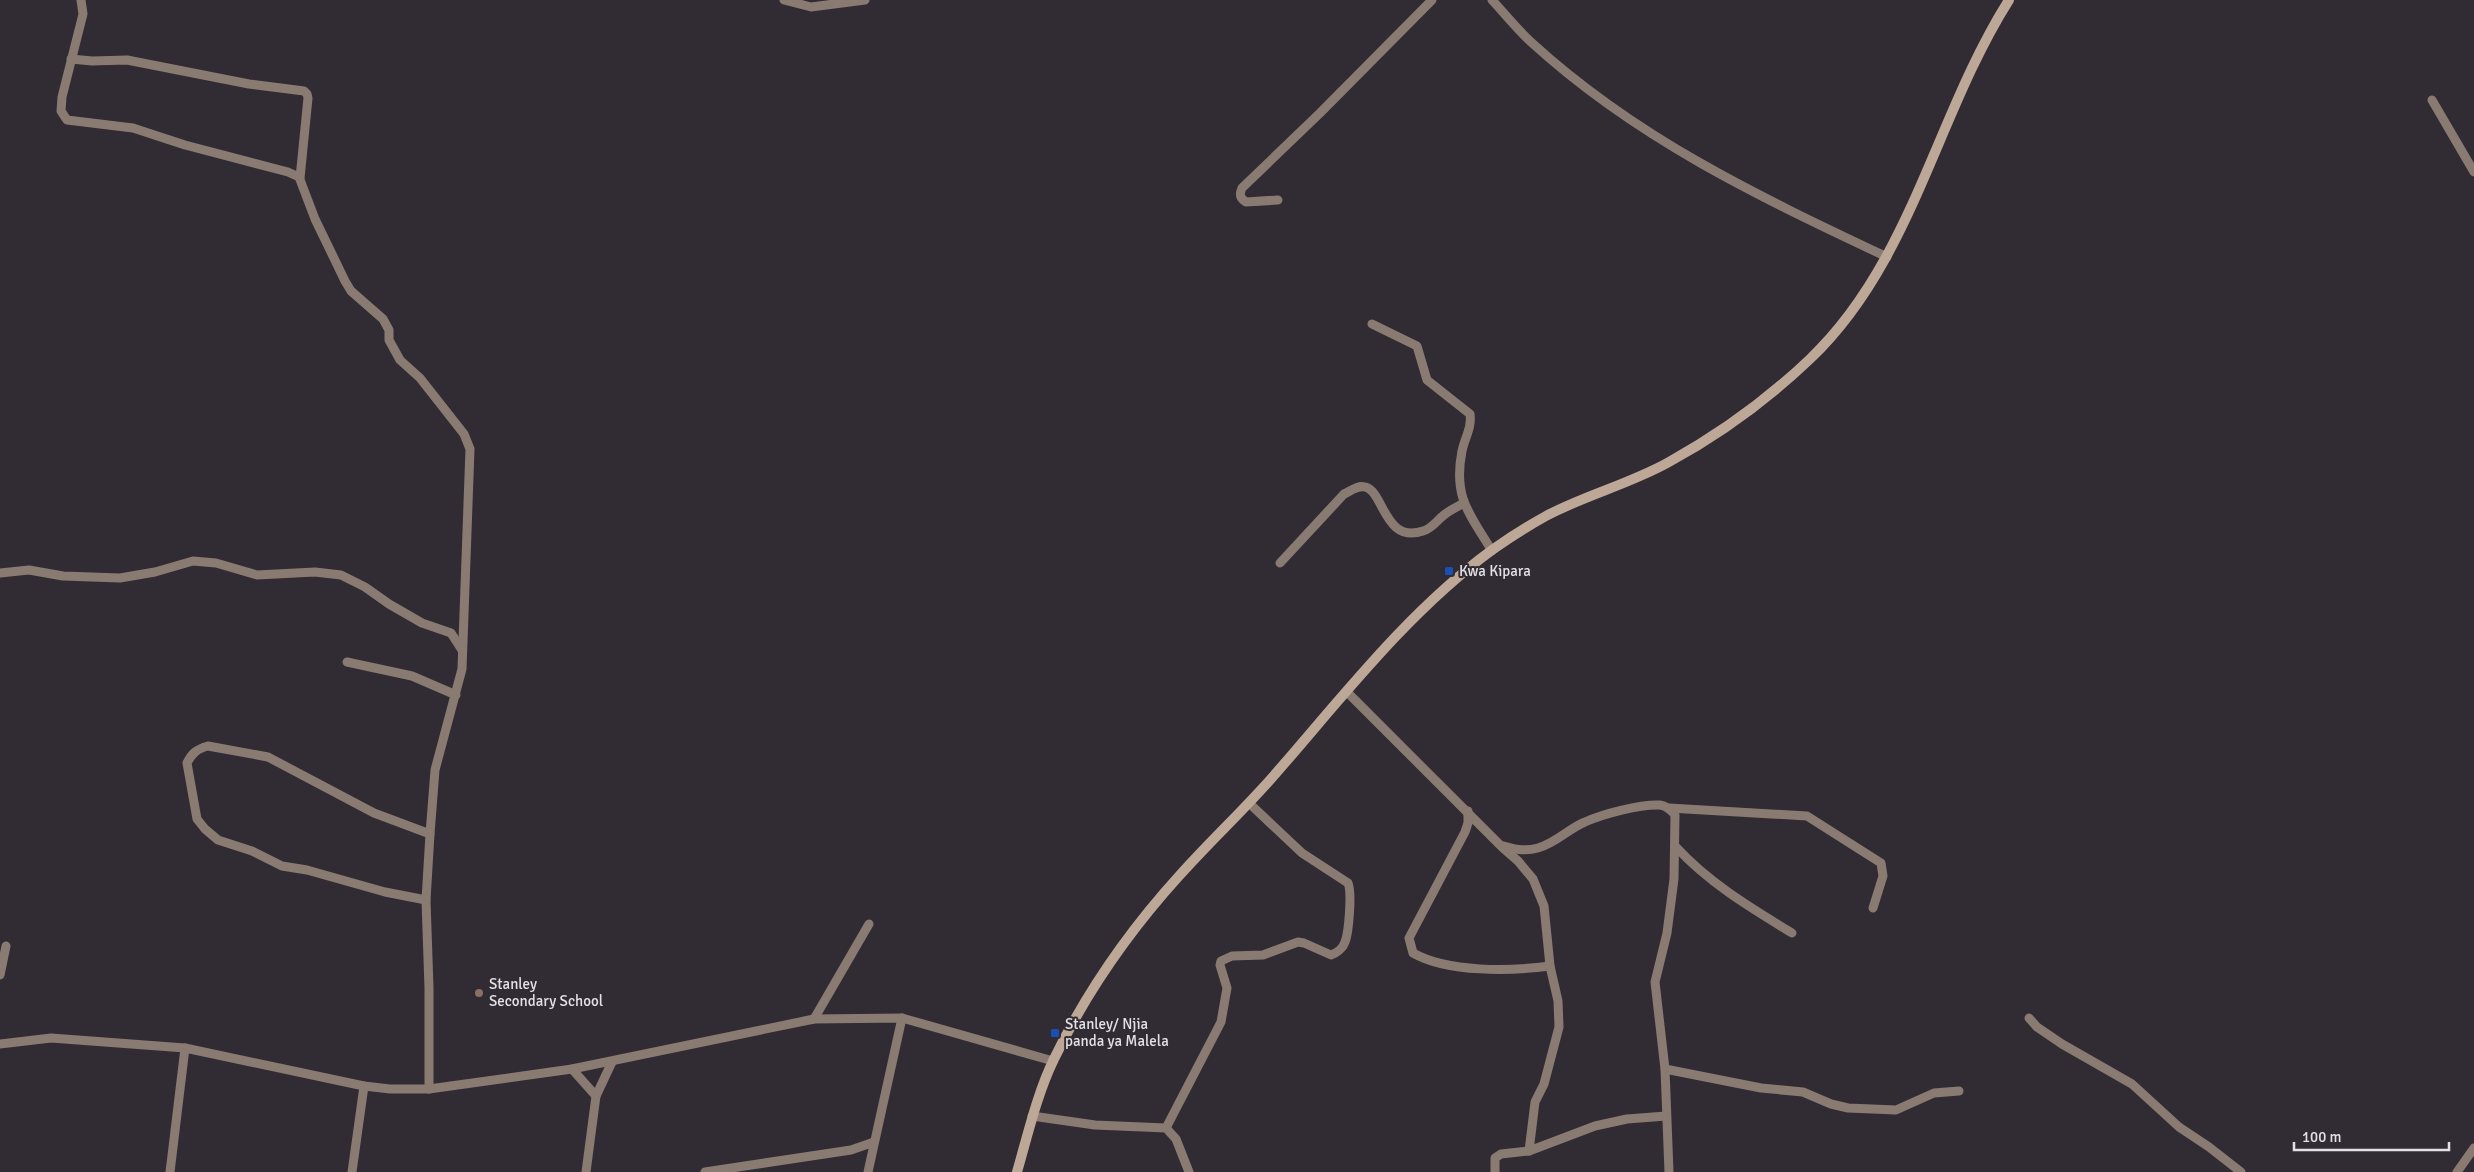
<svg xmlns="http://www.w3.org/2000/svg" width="2474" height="1172" font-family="Signika,sans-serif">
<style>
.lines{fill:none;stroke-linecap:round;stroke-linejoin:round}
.street{stroke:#897b71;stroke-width:9}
.secondary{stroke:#bda796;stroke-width:10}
.transit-dot{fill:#1a4fb4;stroke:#312c33;stroke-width:2}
.education-dot{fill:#8d6e63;stroke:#312c33;stroke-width:2}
.labels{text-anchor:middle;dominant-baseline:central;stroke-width:4;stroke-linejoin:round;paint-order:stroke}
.poi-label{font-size:15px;fill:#e4e1e6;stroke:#312c33;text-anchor:start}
</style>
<rect width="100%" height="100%" fill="#312c33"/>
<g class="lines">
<g class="street">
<polyline points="81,0 83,14 62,97 61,111 67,120 133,128 185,145 288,172 299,177 315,219 345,281 351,291 383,319 389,330 389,340 400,360 420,378 464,434 470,449 462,669 435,770 430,834 426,900 429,988 429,1089"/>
<polyline points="784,0 811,7 865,0"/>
<path d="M1492,0C1505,14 1517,29 1531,42C1637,139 1758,196 1887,257"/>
<polyline points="71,59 92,61 127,60 249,84 304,91 307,94 308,98 300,178"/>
<polyline points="2432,100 2474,172"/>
<path d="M1278,200L1246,202C1240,198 1239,195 1242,188L1320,113L1432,0"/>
<path d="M1372,324L1417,346L1427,380L1470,414C1472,428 1465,437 1462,451C1453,497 1469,513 1492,551"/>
<path d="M1280,563L1344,494C1351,491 1357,485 1365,487C1384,491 1384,544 1423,531C1433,528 1437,520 1444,515C1450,510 1457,507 1464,503"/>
<polyline points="0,573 29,570 63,576 120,578 155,572 193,561 216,563 257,575 315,572 341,575 365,587 389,604 422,623 451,633 462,650"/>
<polyline points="347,662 412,676 456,695"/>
<path d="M1347,692L1500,845C1513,849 1524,852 1538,848C1556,843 1568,829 1585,822C1603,814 1640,804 1660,805C1667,806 1671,810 1675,815L1674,879L1667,933L1655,982L1665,1069L1669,1172"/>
<polyline points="1669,808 1807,816 1881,863 1883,876 1873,908"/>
<path d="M1468,811V823L1465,832L1409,938L1413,953C1448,973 1511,971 1550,966"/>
<polyline points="1502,847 1518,861 1533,879 1544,906 1550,966 1558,1001 1559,1027 1544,1084 1535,1102 1529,1151"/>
<path d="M1676,847C1709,883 1751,908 1792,933"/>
<path d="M426,900L385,892L307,870L282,866L252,851L218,840L205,829L197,819L187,763C192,753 197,749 208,746L268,757L374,813L430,834"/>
<polyline points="0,975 6,946"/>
<polyline points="2029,1018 2037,1027 2062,1044 2132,1084 2179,1127 2209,1147 2241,1172"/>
<polyline points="814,1019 869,924"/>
<polyline points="0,1044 51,1038 185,1048 364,1086 390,1089 429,1089 572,1069 814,1019 902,1018 1053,1061"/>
<polyline points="572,1069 596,1096"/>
<polyline points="1665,1069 1761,1088 1803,1092 1831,1104 1848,1108 1896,1110 1934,1093 1959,1091"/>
<polyline points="1032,1116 1095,1125 1166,1128 1176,1139 1189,1172"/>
<path d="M1166,1128L1221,1022L1227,988L1220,965L1221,961L1232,956L1263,955L1298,942L1304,943L1331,955C1337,953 1343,948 1345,942C1349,932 1352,892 1348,883L1302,853L1250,804"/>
<polyline points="170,1172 185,1048"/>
<polyline points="352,1172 364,1086"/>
<polyline points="586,1172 596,1096 612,1062"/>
<polyline points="705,1172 851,1150 874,1142"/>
<polyline points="868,1172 902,1018"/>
<polyline points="1495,1172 1495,1158 1501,1154 1529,1151 1595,1126 1627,1119 1666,1116"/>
<polyline points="2457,1172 2474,1148"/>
</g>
<path class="secondary" d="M1017,1172C1028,1134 1037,1094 1054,1059C1086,993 1130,930 1179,876C1211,840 1246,808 1277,772C1344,695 1409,611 1492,550C1509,538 1528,526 1546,516C1585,495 1630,484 1669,462C1720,434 1768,399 1810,359C1912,262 1936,115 2009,0"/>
</g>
<g class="transit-dot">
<rect x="1444" y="566" width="10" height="10" rx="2.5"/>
<rect x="1050" y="1028" width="10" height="10" rx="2.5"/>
</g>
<circle class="education-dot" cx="479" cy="993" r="5"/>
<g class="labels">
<g class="poi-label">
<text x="1459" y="571">Kwa Kipara</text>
<text x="489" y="984">Stanley<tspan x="489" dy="17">Secondary School</tspan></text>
<text x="1065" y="1024">Stanley/ Njia<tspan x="1065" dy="17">panda ya Malela</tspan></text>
</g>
</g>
<path d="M2294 1142v8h155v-8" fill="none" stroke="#e4e1e6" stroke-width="2.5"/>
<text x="2302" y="1142" font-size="15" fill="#e4e1e6" stroke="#312c33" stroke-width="4" paint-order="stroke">100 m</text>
</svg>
